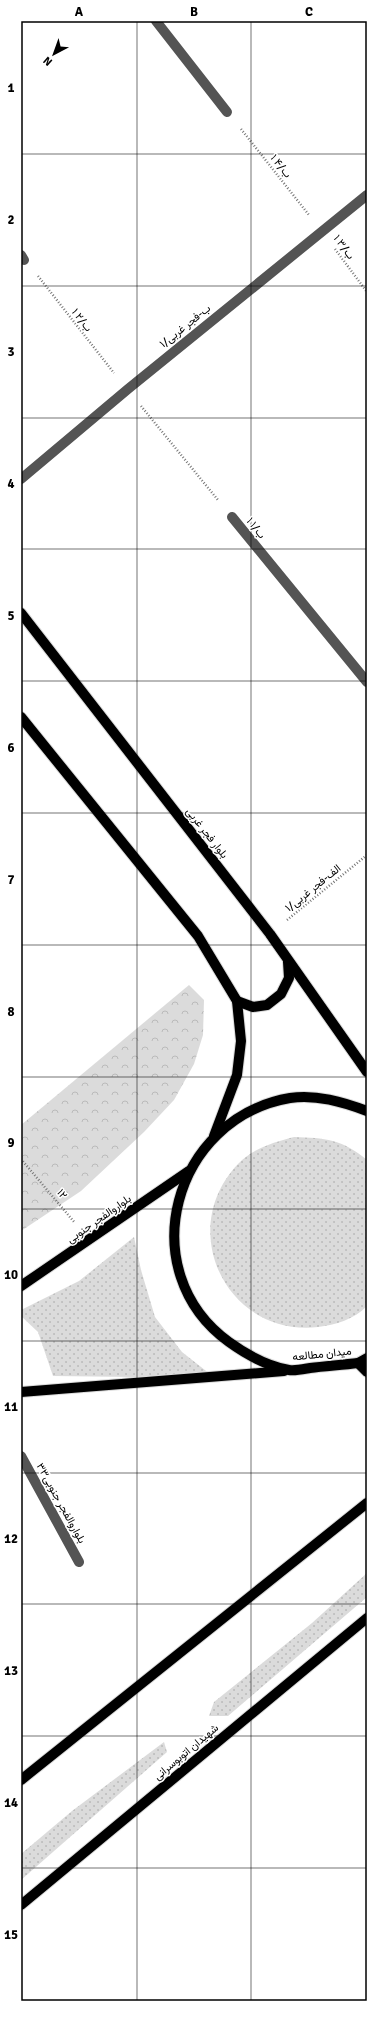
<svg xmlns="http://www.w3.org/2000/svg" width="388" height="2022" font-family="Signika,Vazirmatn,sans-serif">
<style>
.grass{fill:url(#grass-dots)}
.park{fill:url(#park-crowns)}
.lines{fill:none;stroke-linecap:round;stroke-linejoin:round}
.major-casing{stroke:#dbdbdb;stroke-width:12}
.path{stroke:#767676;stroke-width:2.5;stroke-dasharray:1 2;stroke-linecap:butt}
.minor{stroke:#545454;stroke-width:10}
.major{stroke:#000;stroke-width:10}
.grid{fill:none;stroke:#000;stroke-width:1;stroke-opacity:0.55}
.labels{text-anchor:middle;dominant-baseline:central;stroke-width:3;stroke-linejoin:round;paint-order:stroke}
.street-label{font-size:11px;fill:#000;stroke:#fff}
.neatline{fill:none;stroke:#000;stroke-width:1.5}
.grid-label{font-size:13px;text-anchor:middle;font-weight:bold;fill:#000}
</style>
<defs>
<pattern id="grass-dots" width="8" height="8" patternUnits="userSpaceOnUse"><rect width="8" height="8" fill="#dbdbdb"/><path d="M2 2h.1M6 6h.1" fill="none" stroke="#bababa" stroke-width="1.8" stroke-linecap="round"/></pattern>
<pattern id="park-crowns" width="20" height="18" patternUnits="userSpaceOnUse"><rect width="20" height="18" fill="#dbdbdb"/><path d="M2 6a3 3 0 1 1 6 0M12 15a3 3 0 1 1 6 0" fill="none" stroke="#bababa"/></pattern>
</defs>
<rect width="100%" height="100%" fill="#fff"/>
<g class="grass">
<path d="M294,1137C325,1138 342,1139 367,1160V1306C355,1319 335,1325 318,1327C227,1337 175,1230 238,1164C253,1148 275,1142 294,1137Z"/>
<polygon points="134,1237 141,1270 155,1317 182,1352 215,1378 53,1376 38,1332 21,1316 21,1310 79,1281"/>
<polygon points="367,1573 367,1597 228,1716 209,1716 214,1702 312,1623"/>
<polygon points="164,1742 167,1752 21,1880 21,1854 72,1811"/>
</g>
<polygon class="park" points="189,985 204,1000 203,1035 194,1064 174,1100 144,1132 81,1191 21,1231 21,1125"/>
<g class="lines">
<g class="major-casing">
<g id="major">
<polyline points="21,613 270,934 367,1072"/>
<polyline points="21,717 198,936 237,1001 241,1041 237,1075 214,1136"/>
<polyline points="237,1001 253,1007 267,1005 281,994 289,978 288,962"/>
<path d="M367,1111C343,1102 316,1094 290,1098C173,1118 131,1271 229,1342C247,1355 267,1366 289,1370C295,1371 304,1369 310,1368C326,1366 342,1365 358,1363L367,1358"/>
<polyline points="21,1286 189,1171"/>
<polyline points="358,1363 367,1372"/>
<polyline points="21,1392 284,1371"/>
<polyline points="21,1780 367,1503"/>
<polyline points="21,1905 367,1618"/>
</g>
</g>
<g class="path">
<polyline points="241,129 309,215"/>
<polyline points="335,249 367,292"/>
<polyline points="38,276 114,373"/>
<polyline points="141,406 218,500"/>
<polyline points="287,920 367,855"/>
<polyline points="21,1159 75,1223"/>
</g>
<g class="minor">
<polyline points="156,21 227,112"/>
<polyline points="21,255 24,260"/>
<polyline points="21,479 128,389 367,195"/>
<polyline points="232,517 367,682"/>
<polyline points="21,1456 79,1562"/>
</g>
<use href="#major" class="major"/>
</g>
<path class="grid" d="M137,21V2001M251,21V2001M21,154H367M21,286H367M21,418H367M21,549H367M21,681H367M21,813H367M21,945H367M21,1077H367M21,1209H367M21,1341H367M21,1473H367M21,1604H367M21,1736H367M21,1868H367"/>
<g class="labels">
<g class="street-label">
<text transform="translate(281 166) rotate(51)">۱ ب/۴</text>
<text transform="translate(344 247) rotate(53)">۱ ب/۳</text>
<text transform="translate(82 320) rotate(52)">۱ ب/۲</text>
<text transform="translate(185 326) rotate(-39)">۱/ب-فجر غربی</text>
<text transform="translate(256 528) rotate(51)">۱ ب/۱</text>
<text transform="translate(207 833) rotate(52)">بلوار فجر غربی</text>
<text transform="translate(313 888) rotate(-39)">۱/الف-فجر غربی</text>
<text transform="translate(62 1194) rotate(50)">۱۲</text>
<text transform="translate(99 1219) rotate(-35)">بلواروالفجر جنوبی</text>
<text transform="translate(322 1354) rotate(-6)">میدان مطالعه</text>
<text transform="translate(61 1503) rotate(61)">بلواروالفجر جنوبی۳۳</text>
<text transform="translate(186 1752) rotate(-40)">شهیدان اتوبوسرانی</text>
</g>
</g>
<rect width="388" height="2022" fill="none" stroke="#ffffff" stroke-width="44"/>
<g transform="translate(54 54) rotate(221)" stroke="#ffffff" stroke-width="3" paint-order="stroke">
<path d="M0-3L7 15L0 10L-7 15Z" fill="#000000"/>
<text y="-6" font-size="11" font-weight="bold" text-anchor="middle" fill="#000000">N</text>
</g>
<rect x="22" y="22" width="344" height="1978" class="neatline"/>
<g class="grid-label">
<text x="79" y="16">A</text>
<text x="194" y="16">B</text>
<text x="309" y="16">C</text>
<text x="11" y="92">1</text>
<text x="11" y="224">2</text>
<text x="11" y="356">3</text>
<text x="11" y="488">4</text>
<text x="11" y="620">5</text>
<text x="11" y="752">6</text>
<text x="11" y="884">7</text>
<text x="11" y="1016">8</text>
<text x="11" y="1147">9</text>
<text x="11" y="1279">10</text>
<text x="11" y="1411">11</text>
<text x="11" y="1543">12</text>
<text x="11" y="1675">13</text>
<text x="11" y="1807">14</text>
<text x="11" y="1939">15</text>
</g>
</svg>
